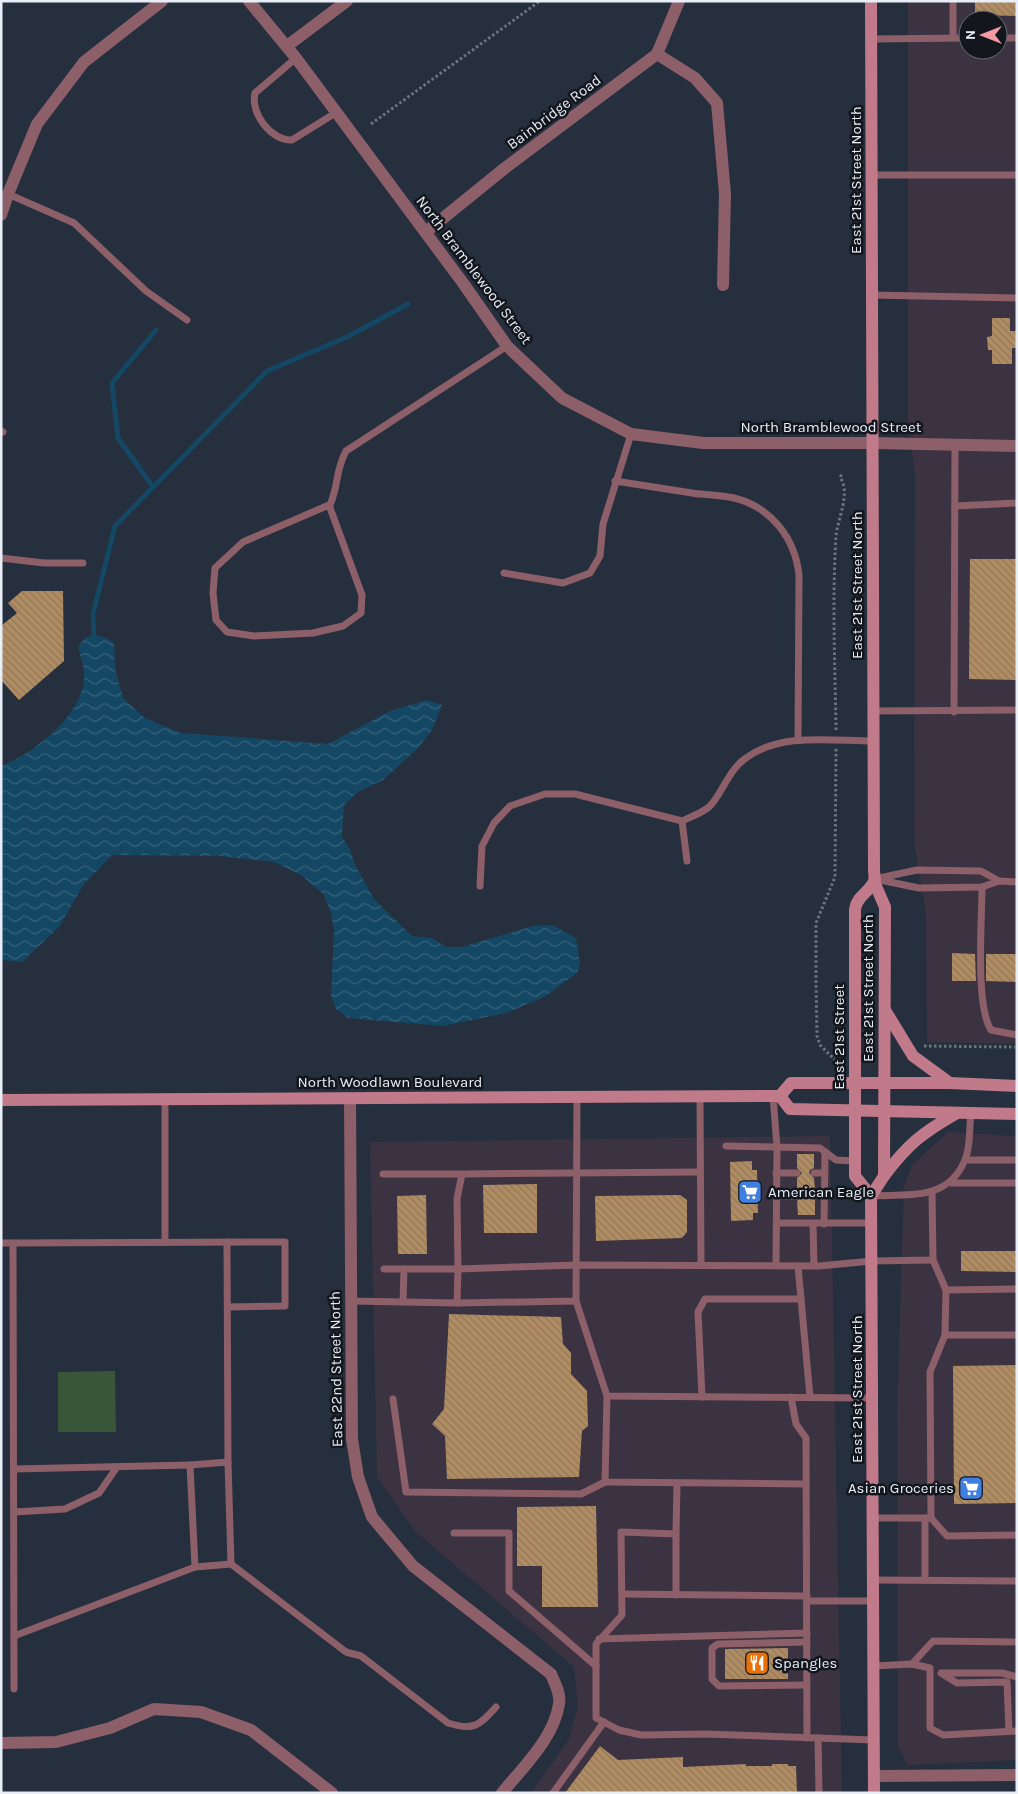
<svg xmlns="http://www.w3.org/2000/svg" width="1018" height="1794" font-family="Karla,sans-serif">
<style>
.commercial{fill:#3b3242;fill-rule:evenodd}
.pitch{fill:#395639}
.water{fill:url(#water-waves)}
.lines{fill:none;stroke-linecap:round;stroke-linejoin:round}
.stream{stroke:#144764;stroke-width:5}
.building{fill:url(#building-back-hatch)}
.path{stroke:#6c7480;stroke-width:3;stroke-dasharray:2.5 2.5;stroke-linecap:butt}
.service{stroke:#8c5f69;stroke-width:7}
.minor{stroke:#8c5f69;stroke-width:12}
.secondary{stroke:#c07a8a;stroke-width:12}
.labels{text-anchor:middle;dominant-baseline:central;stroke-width:5;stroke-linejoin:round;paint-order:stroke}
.street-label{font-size:15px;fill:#e8eef7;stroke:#13171d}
.poi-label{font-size:15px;fill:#e8eef7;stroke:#13171d;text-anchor:start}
</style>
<defs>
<pattern id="water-waves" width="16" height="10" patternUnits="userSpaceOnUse" patternTransform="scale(1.25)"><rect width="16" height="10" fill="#144764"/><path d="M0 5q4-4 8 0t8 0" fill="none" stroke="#36627b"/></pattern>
<pattern id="building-back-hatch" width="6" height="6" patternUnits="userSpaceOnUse" patternTransform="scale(1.25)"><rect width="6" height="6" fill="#b08c62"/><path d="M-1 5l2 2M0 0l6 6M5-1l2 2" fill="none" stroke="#90775b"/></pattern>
</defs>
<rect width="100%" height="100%" fill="#262f3d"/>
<g class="commercial">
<path d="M908,1H1017V1044L927,1042L926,914L914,843L915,476L908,419ZM968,20H998V50H968Z"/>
<polygon points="948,1132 1017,1136 1017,1760 907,1765 898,1746 897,1413 904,1186 913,1164"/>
<polygon points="830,1136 842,1793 531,1793 569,1739 578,1706 574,1667 415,1531 377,1477 370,1142"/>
</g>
<polygon class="pitch" points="115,1371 116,1432 58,1432 58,1372"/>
<path class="water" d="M94,635L104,637L114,643L115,669L123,698L145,718L181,733L328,744L390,711L427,700L442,705L432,730L418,748L383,780L358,792L344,805L342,837L350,849L354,863L374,899L412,936L432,938L446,947H462L533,926L552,925L576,938L580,964L577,973L546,996L506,1013L443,1026L348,1018L336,1009L331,995L334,931L331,913L324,895L301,875L274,862L218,856L112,855L84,884L59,927L22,962L1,960V766C34,754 87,712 84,673C84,665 80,655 78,647L85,638Z"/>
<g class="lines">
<g class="stream">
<polyline points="153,487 118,438 112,383 156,330"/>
<polyline points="94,642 93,614 115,526 267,371 347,337 408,304"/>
</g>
</g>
<g class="building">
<polygon points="975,1 1017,1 1017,16 975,15"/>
<polygon points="992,318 1010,318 1010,331 1017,331 1017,348 1012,348 1012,364 992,364 992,350 988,350 987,337 992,336"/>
<polygon points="970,559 1017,559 1017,680 969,679"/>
<polygon points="22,591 63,591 64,661 19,700 1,680 1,626 17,613 8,603"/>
<polygon points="952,953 975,954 976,981 952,981"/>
<polygon points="986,954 1017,954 1017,982 986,981"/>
<polygon points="797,1154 814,1154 814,1168 810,1170 809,1173 814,1178 815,1190 810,1195 815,1200 815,1215 798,1215 797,1201 802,1196 797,1191 797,1178 802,1173 797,1168"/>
<polygon points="752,1161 752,1170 757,1170 758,1213 753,1213 753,1220 731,1221 730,1162"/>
<polygon points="537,1184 537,1233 484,1233 483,1185"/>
<polygon points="426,1195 427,1254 398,1254 397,1196"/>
<polygon points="680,1195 687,1200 687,1232 682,1238 596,1241 595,1196"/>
<polygon points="961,1251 1017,1251 1017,1272 961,1271"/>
<polygon points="449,1314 561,1317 563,1344 571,1353 571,1374 587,1391 588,1426 582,1431 579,1477 447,1479 445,1436 432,1424 444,1409"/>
<polygon points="1017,1365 1017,1503 954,1504 953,1366"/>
<polygon points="596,1506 598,1607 542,1607 542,1566 517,1566 517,1507"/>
<polygon points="788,1648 788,1679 725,1679 725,1649"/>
<polygon points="600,1746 618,1760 683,1757 683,1767 746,1764 746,1766 772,1766 772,1764 788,1764 788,1766 796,1766 797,1793 565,1793"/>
</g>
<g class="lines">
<g class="path">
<polyline points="371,124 540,1"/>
<path d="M836,730C835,665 832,600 836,536C838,517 851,494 840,477L842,474"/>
<polyline points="836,749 835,877 816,923 816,980 817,1036 820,1045 837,1062 841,1062"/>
<polyline points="924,1046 1015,1047"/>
</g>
<g class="service">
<polyline points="953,1 953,38"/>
<polyline points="998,38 1017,38"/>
<polyline points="872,39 968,38"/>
<path d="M296,58L255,93C250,113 271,141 292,140L337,112"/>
<polyline points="872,175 1017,175"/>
<polyline points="8,194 74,223 146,291 187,320"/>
<polyline points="872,295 1017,298"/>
<polyline points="1,431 3,432"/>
<path d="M615,481C641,485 666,489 692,493C705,495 720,495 734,498C771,507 795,538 799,575L798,740"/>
<path d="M329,505L362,595L361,613L343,626L313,633L254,636L227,632L216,620L213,593L215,568L243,542L329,505H330C339,485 335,471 346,451L507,346"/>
<polyline points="955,506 1017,503"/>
<polyline points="1,558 44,563 83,563"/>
<polyline points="504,573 563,583 590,573 600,556 603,524 631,434"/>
<polyline points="873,711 1017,710"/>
<polyline points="954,712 955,445"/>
<polyline points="682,821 687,861"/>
<polyline points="879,878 917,870 981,871 999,881"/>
<polyline points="875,879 919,888 982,887 999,881 1017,882"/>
<path d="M480,886L482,846L494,823L510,806L545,794H575L682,821C690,817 702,813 709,807C721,796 729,769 746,758C781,732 832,741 873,741"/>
<path d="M982,887C982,921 975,1005 991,1030L1017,1035"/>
<polyline points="700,1096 701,1265"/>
<polyline points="773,1096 777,1147 776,1265"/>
<polyline points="165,1099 165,1242"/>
<polyline points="726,1146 820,1148 836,1160 855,1161"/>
<polyline points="965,1160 1017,1160"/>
<polyline points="700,1172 462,1174 457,1199 458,1269 577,1265 819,1266 872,1261 933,1260 932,1193"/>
<polyline points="776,1173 797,1173"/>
<polyline points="814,1173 825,1173"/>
<polyline points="383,1174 462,1174"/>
<polyline points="951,1183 1017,1183"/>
<polyline points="815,1195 825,1195"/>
<polyline points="777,1196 797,1196"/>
<path d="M871,1196C909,1194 948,1201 965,1160C971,1146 969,1127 971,1113"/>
<polyline points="777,1223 871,1223"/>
<polyline points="813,1224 814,1266"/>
<polyline points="824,1224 825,1152"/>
<polyline points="227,1242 228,1462"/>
<polyline points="1,1243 13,1243"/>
<polyline points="798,1266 810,1397"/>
<polyline points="946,1290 1017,1289"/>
<polyline points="350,1301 457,1303 458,1269 384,1269"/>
<polyline points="576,1301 607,1396 873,1398"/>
<polyline points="403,1302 404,1269"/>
<polyline points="457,1303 576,1301 577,1097"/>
<polyline points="945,1335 1017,1335"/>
<polyline points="607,1396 605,1482 806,1484"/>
<polyline points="702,1397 698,1312 705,1299 801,1299"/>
<polyline points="791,1397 796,1424 806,1438 807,1738"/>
<polyline points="393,1399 406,1492 581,1494 605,1482"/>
<polyline points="14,1469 190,1465"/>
<polyline points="677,1483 676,1534 621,1532 622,1615 596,1644 596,1718 619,1730 641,1735 705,1734 874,1740"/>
<polyline points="14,1512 65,1509 99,1493 117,1467"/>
<polyline points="873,1518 931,1518 930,1372 945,1335 946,1290 933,1260"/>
<polyline points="925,1518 925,1580"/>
<polyline points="931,1518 947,1536 1017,1535"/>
<polyline points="454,1533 509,1533 509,1591 596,1666"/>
<polyline points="195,1567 231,1564"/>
<polyline points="874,1580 1017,1581"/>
<polyline points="622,1594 807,1596"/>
<polyline points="676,1595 676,1534"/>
<polyline points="807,1601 874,1601"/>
<path d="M14,1636L195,1567L190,1465L228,1462L231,1564L346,1652L361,1656L448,1723C473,1731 479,1726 496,1707"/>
<polyline points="599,1639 807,1633"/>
<polyline points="807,1642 718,1644 712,1648 712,1679 719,1686 807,1685"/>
<polyline points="912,1664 933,1641 1017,1642"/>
<polyline points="874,1666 912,1664 930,1668 930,1728 943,1735 1017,1731"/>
<polyline points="941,1673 957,1683 1007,1682 1009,1731"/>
<polyline points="943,1673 1002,1673 1017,1677"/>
<polyline points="14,1689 13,1243 285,1242 285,1306 228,1307"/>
<polyline points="818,1738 819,1793"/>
<polyline points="553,1793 604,1722"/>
</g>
<g class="minor">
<polyline points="249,1 296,58 463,283 507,346 562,398 631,434 703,443 873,443 1017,446"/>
<polyline points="287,46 347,1"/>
<polyline points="657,54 695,78 717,103 725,194 723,285"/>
<polyline points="1,215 8,194 37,124 84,62 162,1"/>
<polyline points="426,232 505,168 657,54 679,1"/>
<path d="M350,1099L352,1439L358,1477L372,1517L413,1566L551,1674C555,1684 561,1694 559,1704C554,1738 523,1767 502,1793"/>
<polyline points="1,1743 56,1742 110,1728 154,1709 201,1712 251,1730 332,1793"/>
<polyline points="874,1776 1017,1775"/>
</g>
<g class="secondary">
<polyline points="871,1 874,870 875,884 885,907 884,1176 871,1196 874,1793"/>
<polyline points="885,1010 913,1056 950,1083"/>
<polyline points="780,1096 790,1109 1017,1114"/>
<polyline points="1,1100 773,1096 780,1096 791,1083 950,1083 1017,1086"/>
<path d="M884,1176C908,1144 922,1133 957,1113"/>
<path d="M871,1196L855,1176V909C857,895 871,892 875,879"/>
</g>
</g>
<defs>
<g id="supermarket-square" transform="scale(1.25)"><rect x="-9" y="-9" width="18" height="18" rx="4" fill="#3f7fe0" stroke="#13171d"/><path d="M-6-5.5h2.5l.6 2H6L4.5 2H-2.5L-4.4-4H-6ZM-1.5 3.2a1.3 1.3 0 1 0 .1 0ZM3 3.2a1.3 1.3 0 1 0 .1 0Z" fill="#fff"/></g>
<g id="restaurant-square" transform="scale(1.25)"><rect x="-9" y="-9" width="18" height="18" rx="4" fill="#e8710a" stroke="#13171d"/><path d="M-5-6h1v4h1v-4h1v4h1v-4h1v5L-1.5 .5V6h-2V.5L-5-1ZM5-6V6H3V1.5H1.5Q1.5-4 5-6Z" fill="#fff"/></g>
</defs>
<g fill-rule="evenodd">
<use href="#supermarket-square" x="750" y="1192"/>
<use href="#supermarket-square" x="971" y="1488"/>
<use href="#restaurant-square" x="757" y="1663"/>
</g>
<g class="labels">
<g class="street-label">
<text transform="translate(554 112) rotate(-37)">Bainbridge Road</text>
<text transform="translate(856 180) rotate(-90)">East 21st Street North</text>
<text transform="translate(474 270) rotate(53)">North Bramblewood Street</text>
<text x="831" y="427">North Bramblewood Street</text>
<text transform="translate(857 585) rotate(-90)">East 21st Street North</text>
<text transform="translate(868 988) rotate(-90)">East 21st Street North</text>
<text transform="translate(839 1037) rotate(-90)">East 21st Street</text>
<text x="390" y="1082">North Woodlawn Boulevard</text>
<text transform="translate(336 1369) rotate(-91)">East 22nd Street North</text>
<text transform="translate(857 1389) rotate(-90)">East 21st Street North</text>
</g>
<g class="poi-label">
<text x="768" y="1192">American Eagle</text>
<text x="954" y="1488" text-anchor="end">Asian Groceries</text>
<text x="774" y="1663">Spangles</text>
</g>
</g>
<rect width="1018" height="1794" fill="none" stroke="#e8eef7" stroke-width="5"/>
<g transform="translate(983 35) rotate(270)"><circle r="24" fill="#13171d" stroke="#686d74"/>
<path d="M0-4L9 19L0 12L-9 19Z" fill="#f49aa2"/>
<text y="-8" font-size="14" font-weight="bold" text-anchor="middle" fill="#e8eef7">N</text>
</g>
</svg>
